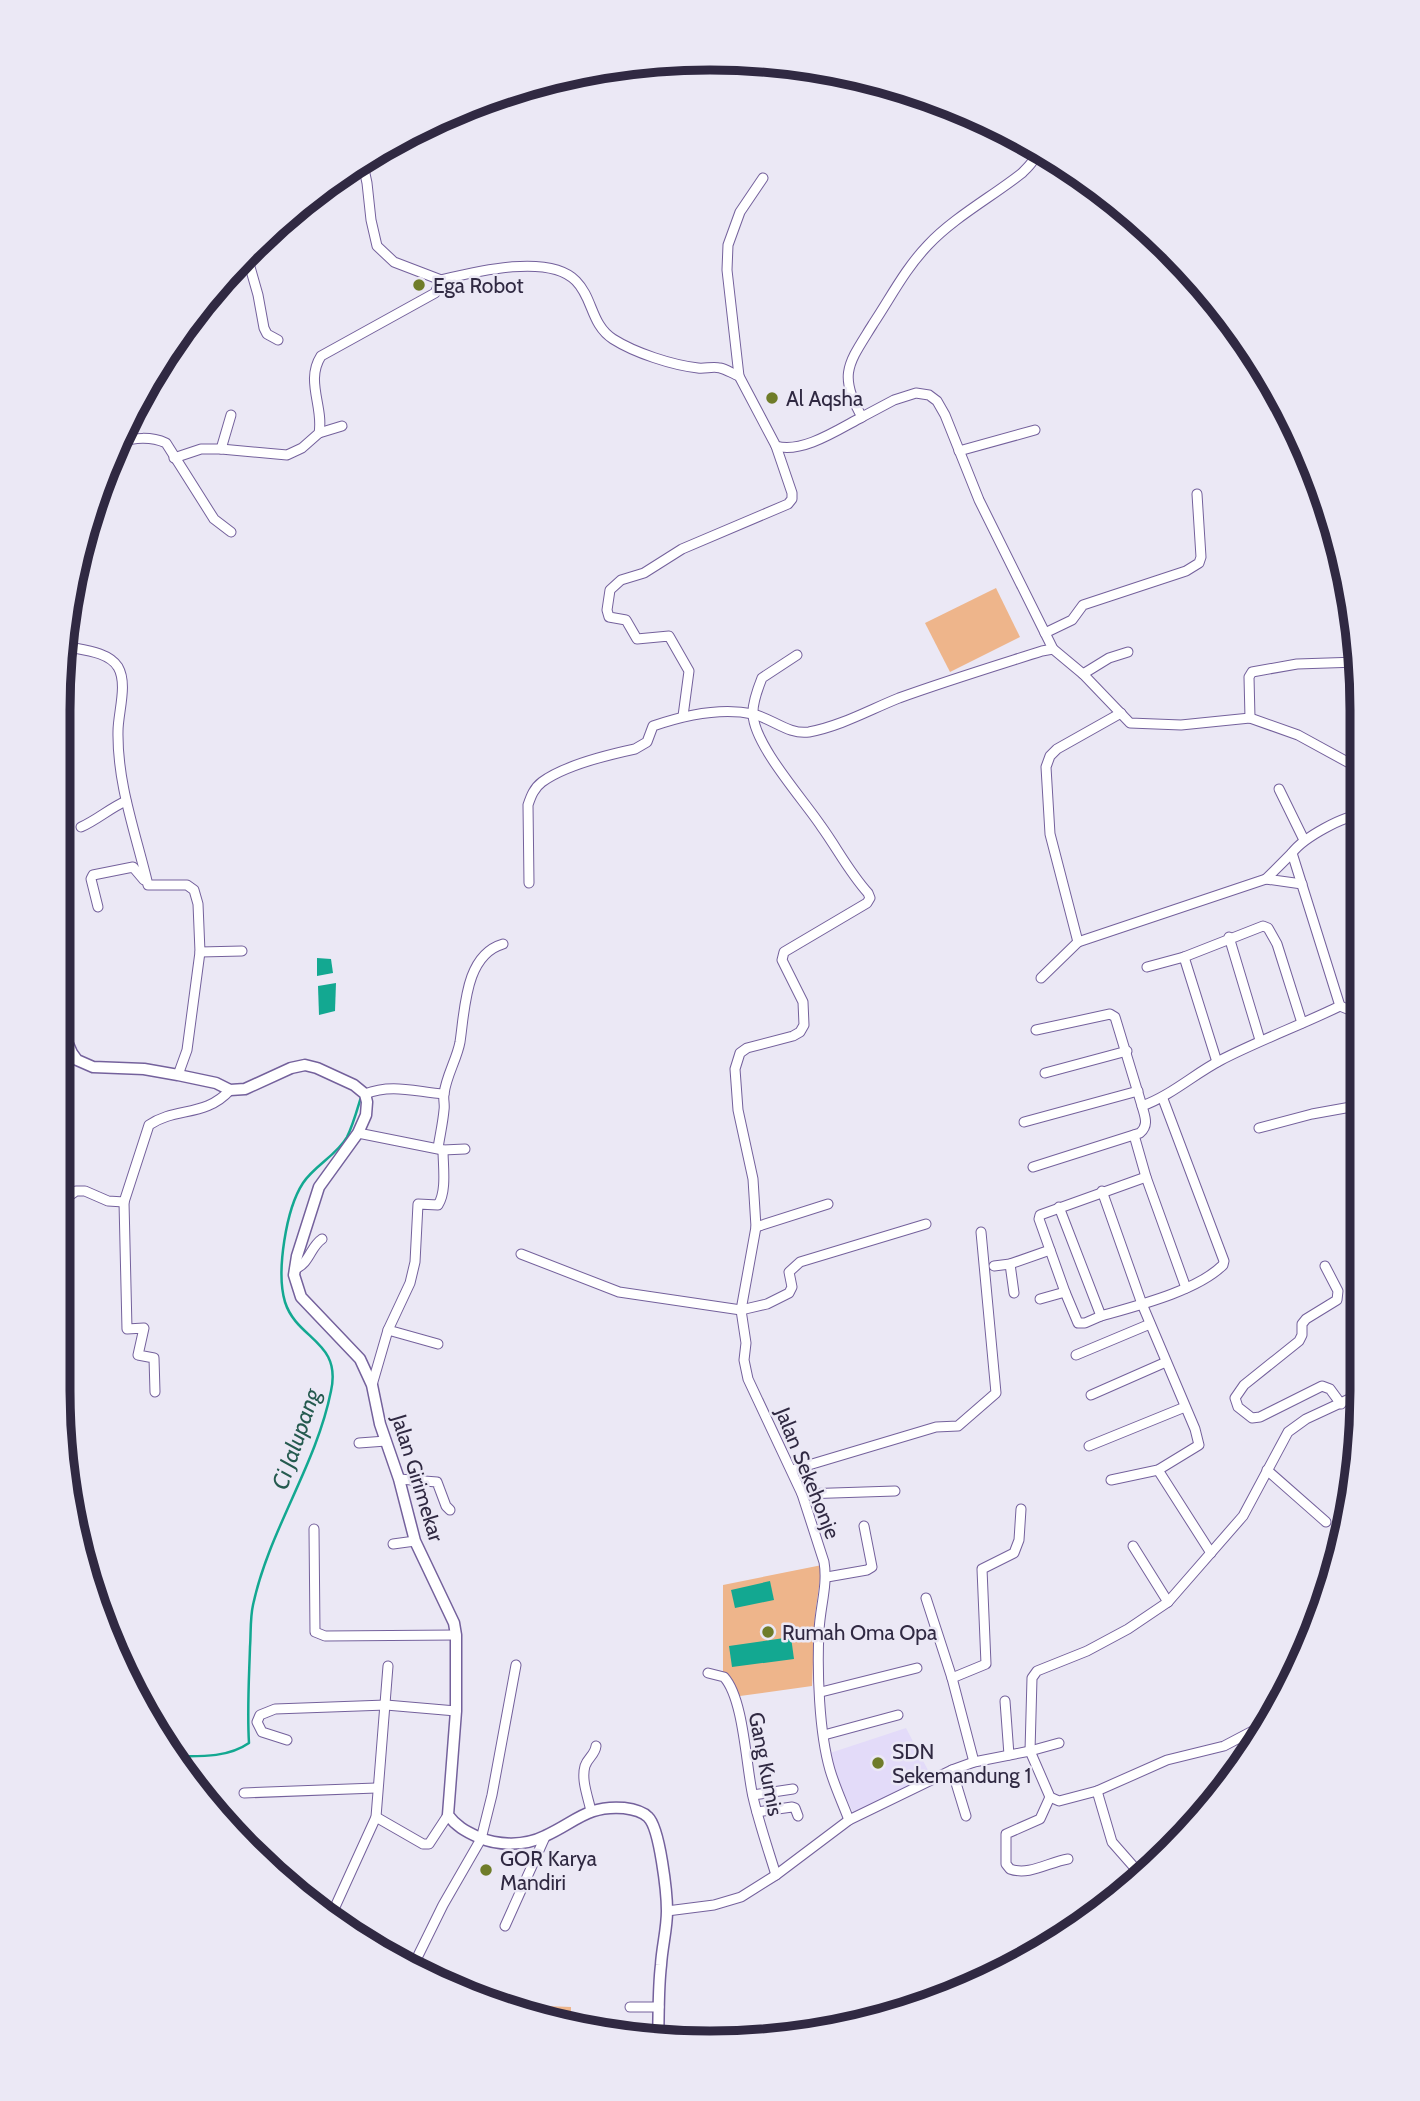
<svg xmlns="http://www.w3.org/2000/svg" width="1420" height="2101" font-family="Cabin,sans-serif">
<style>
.built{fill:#e3dbf9}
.green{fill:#eeb58b}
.water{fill:#13a891}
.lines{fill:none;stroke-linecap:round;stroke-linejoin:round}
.stream{stroke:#13a891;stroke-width:2.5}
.minor-casing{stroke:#74619c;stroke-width:11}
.tertiary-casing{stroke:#74619c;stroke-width:13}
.minor{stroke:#fff;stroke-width:9}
.tertiary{stroke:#fff;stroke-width:10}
.poi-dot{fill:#6f7c29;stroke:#ebe8f5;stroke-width:2.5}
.labels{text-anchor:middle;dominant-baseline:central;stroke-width:5;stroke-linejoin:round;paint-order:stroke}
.poi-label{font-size:21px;fill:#302942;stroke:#ebe8f5;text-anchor:start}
.street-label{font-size:21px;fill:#302942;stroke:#ebe8f5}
.water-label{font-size:23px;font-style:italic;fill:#255a4f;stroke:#ebe8f5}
.rim{fill:none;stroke:#302942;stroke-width:9}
</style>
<rect width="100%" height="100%" fill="#ebe8f5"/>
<polygon class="built" points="906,1728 931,1776 854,1814 834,1774 830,1753"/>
<g class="green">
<polygon points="996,588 1020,637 950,672 925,623"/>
<polygon points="822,1565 815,1615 812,1686 740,1696 723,1674 723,1585"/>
<polygon points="520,2005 571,2007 571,2019 519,2007"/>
</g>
<g class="water">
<polygon points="317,958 331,959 333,973 317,976"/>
<polygon points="336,983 335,1011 319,1015 318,986"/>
<polygon points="770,1581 774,1600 735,1608 731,1590"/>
<polygon points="791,1637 794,1659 732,1667 729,1646"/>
</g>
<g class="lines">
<path class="stream" d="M170,1756C196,1756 226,1759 249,1743C247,1711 249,1680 250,1647C251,1634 250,1618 253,1605C269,1530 316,1466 331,1391C342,1341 297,1340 285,1302C276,1272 286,1209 303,1183C314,1166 337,1155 347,1137C353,1125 357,1110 361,1097"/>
<g class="minor-casing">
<g id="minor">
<path d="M1035,148C1037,159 1030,165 1022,173C993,196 953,218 928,245C905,269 891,297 873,324C849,363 837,374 862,417L894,400L916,393L929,395L937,401L945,415L979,500L1053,649L1083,674L1130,723L1181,725L1250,718L1298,735L1362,770"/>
<path d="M763,178L740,212L728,245L727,270L739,376L776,446C802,454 839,429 862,417"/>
<polyline points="246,253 258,295 264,328 267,334 278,340"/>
<path d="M441,280C474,272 549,253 576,281C593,298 591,325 613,339C635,353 672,365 698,368C705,369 713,366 720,368C726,369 733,374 739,376"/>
<polyline points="319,433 342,426"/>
<path d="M118,442C135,438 150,436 166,443L214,519L231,532"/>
<polyline points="221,449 231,415"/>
<polyline points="959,451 1035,430"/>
<path d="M174,458L201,449H221L287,455L302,448L319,433C324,407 305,381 321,356L435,293L441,280L394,262L377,246L371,220L367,183L362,160"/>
<polyline points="1045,633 1072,620 1083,605 1186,571 1199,563 1201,557 1197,494"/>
<path d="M64,646C81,650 108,651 118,667C128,684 118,713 118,731C117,784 136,834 148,885H187L194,890L198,904L200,952L242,951"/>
<path d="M797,655L762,678C758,688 752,704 753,715C755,746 803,799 821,826C837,848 849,872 868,893L870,898L867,903L784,952L782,960L803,1002L804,1025L800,1032L793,1036L747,1048L740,1053L735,1069L738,1110L753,1179L756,1227L741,1310L746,1343L744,1360L748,1379L802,1494L824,1562C828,1585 820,1607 819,1631C817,1671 819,1732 830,1770C835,1787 843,1804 849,1820"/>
<polyline points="1083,674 1109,658 1128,652"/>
<polyline points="1121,713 1057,749 1050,756 1046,767 1050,834 1078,942 1266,879"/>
<polyline points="683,716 689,671 669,636 637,639 626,620 609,617 607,610 610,590 621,580 644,573 682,549 788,504 792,499 792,493 776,446"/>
<polyline points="1250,718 1249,677 1252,672 1297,664 1358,662"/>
<polyline points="1279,789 1304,840"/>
<path d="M81,827C97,820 110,808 126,801"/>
<polyline points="1292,853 1266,879 1302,884"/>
<path d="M529,883L528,805C531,796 534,788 542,782C565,765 607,755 635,749L647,742L653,726C685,715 720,707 753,714C773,719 789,735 809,732C841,726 869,710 899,698C946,681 995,666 1042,651L1053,649"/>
<polyline points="98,907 91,879 93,875 133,867 144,880"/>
<polyline points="1229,937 1260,1040"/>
<polyline points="1184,957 1217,1062"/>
<polyline points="1147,967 1184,957 1263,926 1268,928 1277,944 1302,1023"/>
<polyline points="1041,978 1078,942"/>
<polyline points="1340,1006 1362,1015"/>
<path d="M1036,1030L1110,1014L1115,1017L1142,1106C1172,1095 1194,1074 1221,1060C1260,1040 1301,1025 1340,1006L1292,853C1303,838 1344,815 1362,815"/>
<polyline points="1045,1073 1127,1051"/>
<polyline points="178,1075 187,1050 200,952"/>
<path d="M365,1094C392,1083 416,1092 444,1094"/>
<polyline points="1024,1122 1138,1091"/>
<polyline points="1259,1128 1312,1114 1362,1105"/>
<polyline points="358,1133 443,1150 465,1149"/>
<polyline points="1134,1135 1146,1177 1186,1288"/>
<path d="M438,1148C440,1135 443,1122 444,1110C445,1105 443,1099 444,1094C446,1076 457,1059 460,1042C465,1009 465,955 503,944"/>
<path d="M1033,1167L1140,1133C1149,1125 1145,1117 1142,1106"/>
<polyline points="1102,1191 1142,1304 1195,1429 1199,1445 1158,1470 1111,1480"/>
<polyline points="124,1202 127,1329 144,1328 138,1355 154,1358 155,1392"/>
<path d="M1059,1207L1101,1316C1136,1306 1197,1291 1223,1265L1224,1261L1163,1099"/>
<path d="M58,1227L69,1196L76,1191H85L108,1201L124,1202L149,1125C175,1107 206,1117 230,1090"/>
<polyline points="756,1227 828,1204"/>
<polyline points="521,1254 619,1292 741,1310 767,1304 789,1293 792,1287 789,1272 800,1262 926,1224"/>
<polyline points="1010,1264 1014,1293"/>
<polyline points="994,1266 1010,1264 1050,1250"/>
<polyline points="1325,1266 1338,1291 1337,1300 1306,1319 1302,1324 1302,1335 1299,1341 1244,1385 1235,1398 1238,1407 1252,1418 1260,1417 1322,1386 1330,1389 1341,1404"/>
<path d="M295,1269C310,1263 310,1247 322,1239"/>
<polyline points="1040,1299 1065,1292"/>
<polyline points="1101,1316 1085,1323 1078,1323 1065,1292 1039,1219 1040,1215 1146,1177"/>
<polyline points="388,1330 438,1344"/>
<polyline points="1076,1355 1150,1324"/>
<path d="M372,1385L388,1330L410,1283L415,1262L418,1204L438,1205C447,1191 443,1166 443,1150"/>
<polyline points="1091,1395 1166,1362"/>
<polyline points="359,1443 386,1441"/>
<polyline points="1089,1446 1185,1407"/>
<polyline points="792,1470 936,1427 958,1426 996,1393 981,1232"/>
<polyline points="1158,1470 1211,1553"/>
<polyline points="1267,1470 1326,1522"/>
<polyline points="399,1479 437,1482 446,1506 450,1510"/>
<polyline points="802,1494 895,1491"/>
<polyline points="314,1529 315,1632 325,1636 456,1635"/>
<polyline points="393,1544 415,1541"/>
<polyline points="1133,1546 1168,1602"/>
<polyline points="827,1577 867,1570 872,1567 864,1526"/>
<polyline points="926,1598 952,1678"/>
<path d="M708,1673L724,1677C744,1699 746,1767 753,1797C759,1823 768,1849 776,1875"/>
<polyline points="821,1692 917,1668"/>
<polyline points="1005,1701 1009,1755"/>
<polyline points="824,1735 898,1715"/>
<polyline points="287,1740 262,1732 257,1722 260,1715 275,1709 386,1705 456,1711"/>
<polyline points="974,1762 952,1678 986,1664 982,1569 1014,1553 1019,1540 1021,1509"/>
<polyline points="952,1770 966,1816"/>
<polyline points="1097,1791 1167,1760 1224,1746 1262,1726"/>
<polyline points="244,1793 376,1788"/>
<polyline points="753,1795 793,1789"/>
<path d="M1050,1797L1040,1819L1006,1834V1864L1010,1869C1029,1876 1049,1862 1068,1859"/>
<path d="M591,1811C588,1797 581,1780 585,1766C588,1757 595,1755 596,1746"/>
<polyline points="757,1812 792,1807 795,1808 798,1816"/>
<polyline points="376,1817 423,1844 429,1844 448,1815"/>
<polyline points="1141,1875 1112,1842 1097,1791 1059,1801 1050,1797 1030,1751 1032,1678 1037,1671 1087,1651 1128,1629 1168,1602 1243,1516 1288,1432 1306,1419 1362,1393"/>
<polyline points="667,1911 714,1905 741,1897 776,1875 849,1820 952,1770 974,1762 1030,1751 1059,1743"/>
<polyline points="330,1918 376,1817 388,1666"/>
<polyline points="505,1926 545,1837"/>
<polyline points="413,1966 443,1905 481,1839 492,1795 516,1665"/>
<polyline points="630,2007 659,2007"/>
</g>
</g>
<g class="tertiary-casing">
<path id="tertiary" d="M58,1021L72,1053L77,1060L93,1067L144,1069L178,1075L216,1083L230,1090L245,1089L291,1068L305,1065L317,1068L354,1085L365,1094L367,1102L366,1115L358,1133L319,1187L297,1256L294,1275L301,1297L360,1359L372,1385L380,1424L399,1479L415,1541L454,1623L456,1635V1711L448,1815C456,1826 465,1831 478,1837C498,1846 525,1846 545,1836C576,1822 587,1805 624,1808C632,1809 642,1811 648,1817C660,1828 667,1894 667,1911C667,1929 662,1947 661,1965C658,1990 659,2015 658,2040"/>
</g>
<use href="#minor" class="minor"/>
<use href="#tertiary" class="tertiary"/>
</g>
<g class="poi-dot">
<circle cx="419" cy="285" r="7"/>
<circle cx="772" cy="398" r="7"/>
<circle cx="768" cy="1632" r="7"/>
<circle cx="878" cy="1763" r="7"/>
<circle cx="486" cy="1870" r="7"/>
</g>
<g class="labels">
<g class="poi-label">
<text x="433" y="285">Ega Robot</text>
<text x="786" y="398">Al Aqsha</text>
<text x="782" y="1632">Rumah Oma Opa</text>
<text x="892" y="1751">SDN<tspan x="892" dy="24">Sekemandung 1</tspan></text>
<text x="500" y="1858">GOR Karya<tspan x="500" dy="24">Mandiri</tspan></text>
</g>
<g class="street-label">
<text transform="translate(808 1473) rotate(68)">Jalan Sekehonje</text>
<text transform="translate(418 1478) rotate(73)">Jalan Girimekar</text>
<text transform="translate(766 1764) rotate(79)">Gang Kumis</text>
</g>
<g class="water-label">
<text transform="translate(296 1439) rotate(-71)">Ci Jalupang</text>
</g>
</g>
<path d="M0 0H1420V2101H0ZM710 70H710A640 640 0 0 1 1350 710V1391A640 640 0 0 1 710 2031H710A640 640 0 0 1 70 1391V710A640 640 0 0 1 710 70Z" fill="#ebe8f5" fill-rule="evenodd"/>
<path class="rim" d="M710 70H710A640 640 0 0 1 1350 710V1391A640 640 0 0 1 710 2031H710A640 640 0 0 1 70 1391V710A640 640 0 0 1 710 70Z"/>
</svg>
